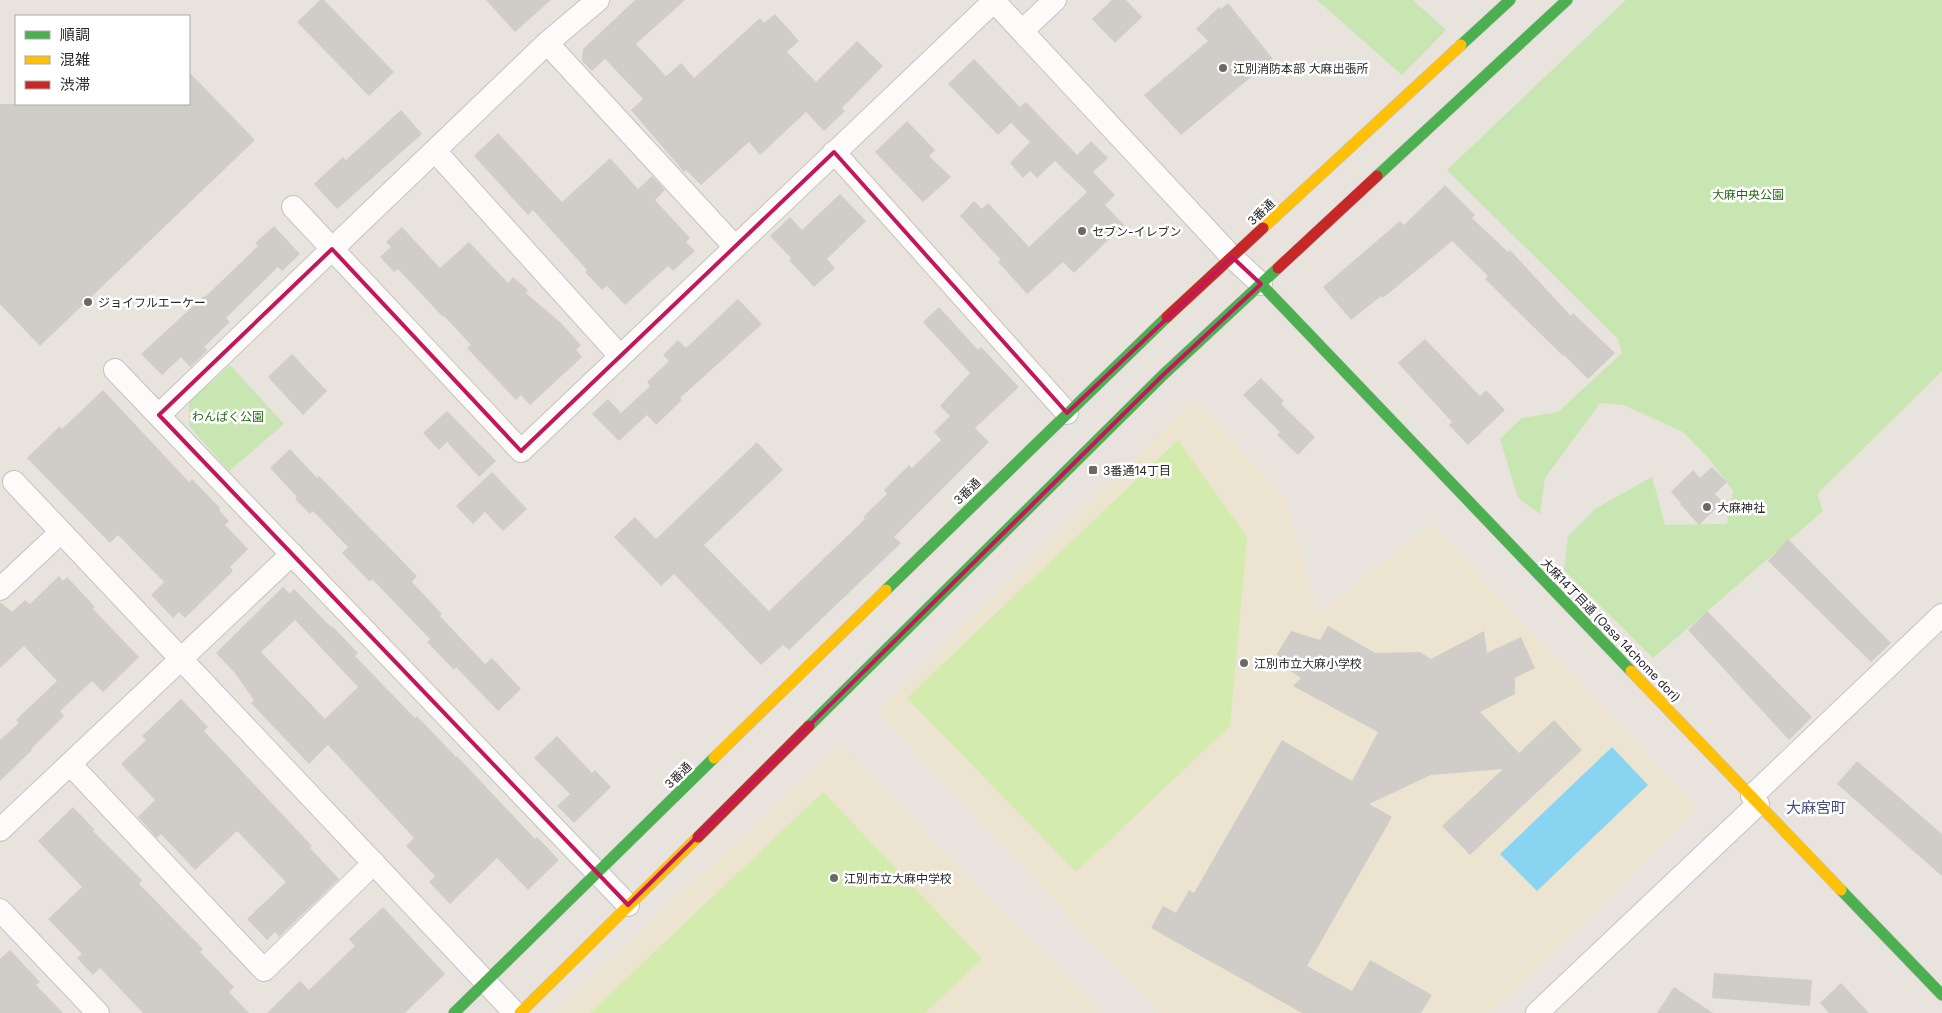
<svg xmlns="http://www.w3.org/2000/svg" width="1942" height="1013" font-family="Inter,'Noto Sans JP',sans-serif">
<style>
.education{fill:#ece3d0}
.green{fill:#c7e6b2}
.pitch{fill:#d4ebae}
.water{fill:#89d5f1}
.building{fill:#d0cdc8;fill-rule:evenodd}
.lines{fill:none;stroke-linecap:round;stroke-linejoin:round}
.street-casing{stroke:#c4c3c3;stroke-width:24}
.fast-casing{stroke:#c4c3c3;stroke-width:12}
.slow-casing{stroke:#c4c3c3;stroke-width:12}
.jam-casing{stroke:#c4c3c3;stroke-width:12}
.street{stroke:#fcfbfa;stroke-width:22}
.fast{stroke:#4caf50;stroke-width:11}
.slow{stroke:#ffc107;stroke-width:11}
.jam{stroke:#c62828;stroke-width:11}
.marked{fill:none;stroke:#c2185b;stroke-width:4;stroke-linejoin:round}
.poi-dot{fill:#6b6967;stroke:#fff;stroke-width:2}
.labels{text-anchor:middle;dominant-baseline:central;stroke-width:5;stroke-linejoin:round;paint-order:stroke}
.poi-label{font-size:12px;fill:#282828;stroke:#fff;text-anchor:start}
.park-label{font-size:12px;fill:#246b13;stroke:#fff}
.street-label{font-size:12px;fill:#282828;stroke:#fff}
.quarter-label{font-size:15px;fill:#454e7d;stroke:#fff}
</style>
<rect width="100%" height="100%" fill="#e8e3dc"/>
<g class="education">
<polygon points="1193,399 1285,496 1318,614 1431,524 1698,808 1490,1013 1159,1013 877,712"/>
<polygon points="840,744 1101,1013 553,1013"/>
</g>
<g class="green">
<polygon points="1317,0 1413,0 1446,30 1402,75"/>
<polygon points="1626,0 1942,0 1942,371 1817,494 1823,511 1653,658 1564,570 1568,536 1595,509 1652,477 1665,525 1727,524 1733,491 1711,461 1683,432 1624,405 1600,403 1545,478 1540,514 1518,498 1500,439 1522,418 1558,412 1622,353 1618,339 1447,170"/>
<polygon points="230,365 284,424 229,471 189,426 189,402"/>
</g>
<g class="pitch">
<polygon points="1178,440 1247,537 1230,726 1076,872 907,698"/>
<polygon points="823,792 982,959 925,1013 590,1013"/>
</g>
<polygon class="water" points="1612,747 1648,785 1537,891 1500,854"/>
<g class="building">
<polygon points="320,0 324,0 394,72 369,96 297,22"/>
<polygon points="486,0 551,0 515,32"/>
<polygon points="635,0 685,0 636,44 666,76 681,63 694,78 760,18 764,23 775,14 799,41 787,52 816,82 857,41 883,66 842,108 845,111 824,131 806,112 760,155 749,142 701,185 686,170 684,172 631,110 643,99 605,59 592,71 582,61 583,49"/>
<polygon points="1112,0 1126,0 1142,17 1115,43 1092,19"/>
<polygon points="1228,3 1273,59 1181,135 1144,95 1208,41 1196,29 1219,7 1221,9"/>
<polygon points="974,59 1020,107 1026,102 1077,155 1091,141 1108,158 1093,172 1115,195 1105,205 1124,225 1074,273 1063,262 1027,294 998,262 1001,260 960,216 974,201 982,209 988,203 1029,247 1087,192 1055,161 1037,178 1030,171 1023,178 1010,163 1030,142 1011,123 998,135 948,84"/>
<polygon points="189,72 255,140 40,346 0,304 0,104 189,104"/>
<polygon points="401,110 422,134 337,209 314,184 343,157 346,160"/>
<polygon points="907,121 935,150 929,156 951,177 923,202 875,152"/>
<polygon points="498,133 562,202 610,158 638,189 652,176 665,190 655,200 690,238 686,242 695,251 673,271 668,266 625,305 607,286 602,290 585,272 587,270 533,210 528,215 474,156"/>
<polygon points="1445,185 1475,215 1472,218 1508,252 1510,250 1571,316 1573,313 1615,353 1588,379 1564,355 1563,356 1485,279 1488,276 1452,241 1383,298 1381,296 1351,320 1323,287 1400,221 1404,225"/>
<polygon points="840,194 866,221 827,259 835,268 814,287 789,260 791,258 770,236 790,217 802,230"/>
<polygon points="274,226 300,254 282,271 278,267 226,318 230,322 204,347 208,350 190,367 181,357 162,375 141,354 204,296 205,297 258,246 255,243"/>
<polygon points="402,227 440,268 469,242 508,283 513,277 528,290 526,293 561,323 581,345 576,350 582,357 530,405 521,395 516,400 467,348 471,345 444,316 443,317 398,269 394,272 380,257 391,247 386,242"/>
<polygon points="738,299 762,324 680,398 682,400 656,425 647,415 619,441 592,414 608,399 621,413 650,386 647,382 669,361 663,355 678,340 686,348"/>
<polygon points="939,307 978,350 981,347 1019,387 975,428 989,442 894,537 901,543 789,650 783,645 761,665 674,574 661,586 614,537 635,517 656,539 757,442 783,470 704,545 769,611 865,519 863,517 887,494 884,490 909,465 912,468 941,440 934,432 950,416 940,406 970,373 923,322"/>
<polygon points="1425,339 1480,396 1486,390 1505,410 1468,445 1449,425 1452,422 1398,363"/>
<polygon points="292,354 327,391 303,415 268,377"/>
<polygon points="1261,378 1284,401 1281,404 1315,437 1298,455 1277,435 1280,432 1243,395"/>
<polygon points="103,390 189,482 192,479 220,508 219,510 229,521 225,525 248,549 230,567 233,571 185,618 179,612 173,618 151,595 164,582 118,535 110,543 27,458 60,426 62,429"/>
<polygon points="447,411 496,461 479,477 447,442 439,450 423,433"/>
<polygon points="290,449 317,478 319,476 417,576 412,582 442,614 440,616 485,664 492,658 521,689 498,711 456,667 454,670 427,642 430,639 372,579 370,582 342,553 348,547 313,511 310,514 295,499 297,497 270,468"/>
<polygon points="1712,467 1727,482 1715,494 1723,502 1699,525 1680,504 1681,503 1671,492 1693,470 1700,478"/>
<polygon points="492,472 527,509 503,531 485,512 473,524 456,506"/>
<polygon points="1788,539 1891,643 1871,662 1768,561"/>
<polygon points="59,576 63,581 67,577 95,607 93,609 139,657 103,692 92,681 60,711 64,716 31,749 32,750 0,781 0,740 19,723 16,720 57,681 24,646 0,668 0,602 12,612 25,600 30,604"/>
<path d="M283,587L290,594L294,589L331,627L332,626L358,653L355,656L415,718L417,716L456,757L457,756L535,839L537,837L559,860L528,890L497,858L450,904L429,882L435,876L406,846L414,838L328,745L309,764L251,703L254,700L234,672L216,653ZM295,620L358,687L325,719L261,652Z"/>
<polygon points="1707,611 1812,717 1789,740 1688,630"/>
<polygon points="1328,626 1375,653 1420,652 1431,659 1484,631 1487,653 1521,637 1535,668 1515,678 1515,694 1480,712 1519,753 1554,720 1582,750 1470,855 1442,826 1503,769 1431,775 1369,804 1392,817 1307,966 1352,991 1370,960 1432,995 1421,1013 1302,1013 1151,928 1163,906 1176,913 1189,890 1194,893 1282,740 1352,781 1378,732 1293,686 1301,678 1273,660 1291,631 1320,640"/>
<polygon points="181,699 208,727 204,731 312,846 310,848 339,879 279,937 275,932 267,940 247,919 286,882 237,831 195,870 161,834 157,838 138,817 155,800 121,764 146,740 142,736"/>
<polygon points="557,736 592,773 595,770 611,787 574,823 557,806 570,794 534,758"/>
<polygon points="1857,761 1942,834 1942,876 1837,784"/>
<polygon points="73,807 95,830 93,831 142,880 139,884 203,949 200,952 234,987 229,992 249,1013 143,1013 100,968 93,975 77,958 82,954 48,919 82,887 38,841"/>
<polygon points="383,907 445,974 405,1013 267,1013 300,981 309,990 355,946 349,939"/>
<polygon points="10,950 40,982 36,985 63,1013 0,1013 0,959"/>
<polygon points="1714,973 1812,980 1810,1006 1712,998"/>
<polygon points="1841,983 1869,1013 1829,1013 1820,1003"/>
<polygon points="1674,987 1713,1013 1657,1013"/>
</g>
<g class="lines">
<g class="street-casing">
<g id="street">
<polyline points="993,0 1232,257 1261,284"/>
<polyline points="1022,31 1055,0"/>
<polyline points="547,43 735,247"/>
<polyline points="435,151 620,356"/>
<polyline points="834,152 1067,413"/>
<polyline points="293,207 521,451 994,1"/>
<polyline points="115,370 628,905"/>
<polyline points="159,415 547,43 598,0"/>
<polyline points="14,482 515,1013"/>
<polyline points="0,589 61,532"/>
<polyline points="70,764 264,970 374,863"/>
<polyline points="1752,796 1942,615"/>
<polyline points="0,830 292,554"/>
<polyline points="0,910 98,1013"/>
<polyline points="1537,1013 1758,804"/>
</g>
</g>
<g class="fast-casing">
<g id="fast">
<polyline points="1461,45 1510,0"/>
<polyline points="1377,176 1567,0"/>
<polyline points="1261,284 1631,671"/>
<polyline points="886,590 1167,317"/>
<polyline points="809,726 1163,375 1278,268"/>
<polyline points="1841,890 1942,995"/>
<polyline points="454,1013 714,758"/>
</g>
</g>
<g class="slow-casing">
<g id="slow">
<polyline points="1263,228 1461,45"/>
<polyline points="1631,671 1841,890"/>
<polyline points="714,758 886,590"/>
<polyline points="520,1013 698,837"/>
</g>
</g>
<g class="jam-casing">
<g id="jam">
<polyline points="1278,268 1377,176"/>
<polyline points="1167,317 1263,228"/>
<polyline points="698,837 809,726"/>
</g>
</g>
<use href="#street" class="street"/>
<use href="#fast" class="fast"/>
<use href="#slow" class="slow"/>
<use href="#jam" class="jam"/>
</g>
<path class="marked" d="M834,152L1067,413L1232,257L1261,284L1163,375L628,905L159,415L332,249L521,451Z"/>
<g class="poi-dot">
<circle cx="1223" cy="68" r="5"/>
<circle cx="1082" cy="231" r="5"/>
<circle cx="88" cy="302" r="5"/>
<rect x="1088" y="465" width="10" height="10" rx="2.5"/>
<circle cx="1707" cy="507" r="5"/>
<circle cx="1244" cy="663" r="5"/>
<circle cx="834" cy="878" r="5"/>
</g>
<g class="labels">
<g class="poi-label">
<text x="1233" y="68">江別消防本部 大麻出張所</text>
<text x="1092" y="231">セブン-イレブン</text>
<text x="98" y="302">ジョイフルエーケー</text>
<text x="1103" y="470">3番通14丁目</text>
<text x="1717" y="507">大麻神社</text>
<text x="1254" y="663">江別市立大麻小学校</text>
<text x="844" y="878">江別市立大麻中学校</text>
</g>
<g class="park-label">
<text x="1748" y="194">大麻中央公園</text>
<text x="228" y="416">わんぱく公園</text>
</g>
<g class="street-label">
<text transform="translate(1261 212) rotate(-43)">3番通</text>
<text transform="translate(967 491) rotate(-44)">3番通</text>
<text transform="translate(1611 630) rotate(46)">大麻14丁目通 (Oasa 14chome dori)</text>
<text transform="translate(678 775) rotate(-44)">3番通</text>
</g>
<g class="quarter-label">
<text x="1816" y="807">大麻宮町</text>
</g>
</g>
<rect x="15" y="15" width="175" height="90" fill="#ffffff" stroke="#a9a9a9"/>
<rect x="25" y="31" width="25" height="8" fill="#4caf50" stroke="#a9a9a9"/>
<text x="60" y="40" font-size="15" fill="#282828">順調</text>
<rect x="25" y="56" width="25" height="8" fill="#ffc107" stroke="#a9a9a9"/>
<text x="60" y="65" font-size="15" fill="#282828">混雑</text>
<rect x="25" y="81" width="25" height="8" fill="#c62828" stroke="#a9a9a9"/>
<text x="60" y="90" font-size="15" fill="#282828">渋滞</text>
</svg>
